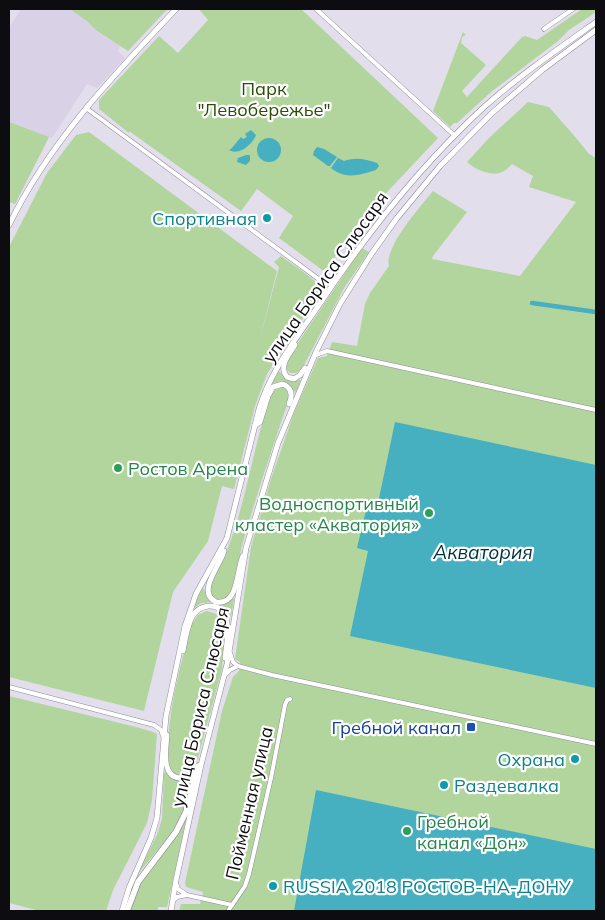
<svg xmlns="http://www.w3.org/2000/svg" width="605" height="920" font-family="Mulish,sans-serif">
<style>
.built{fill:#d9d2e7}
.green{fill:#b2d49d}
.water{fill:#46afc0}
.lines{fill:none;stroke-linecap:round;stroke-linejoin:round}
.canal{stroke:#46afc0;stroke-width:4.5}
.street-casing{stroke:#8f8b98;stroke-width:5}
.secondary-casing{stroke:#8f8b98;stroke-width:6}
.primary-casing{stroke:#8f8b98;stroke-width:7}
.street{stroke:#fff;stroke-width:4}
.secondary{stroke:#fff;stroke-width:5}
.primary{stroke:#fff;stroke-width:5.5}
.culture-dot{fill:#0f9aa8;stroke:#fff;stroke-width:2}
.leisure-dot{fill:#2e9e5b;stroke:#fff;stroke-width:2}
.transit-dot{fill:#1a4fb4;stroke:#fff;stroke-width:2}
.labels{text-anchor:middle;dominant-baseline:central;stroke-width:4.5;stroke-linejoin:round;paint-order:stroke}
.park-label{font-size:18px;fill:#2b4d07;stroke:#fff}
.culture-label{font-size:18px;fill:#0d838f;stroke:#fff;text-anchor:end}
.street-label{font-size:18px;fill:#0d0c10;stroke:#fff}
.leisure-label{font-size:18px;fill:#27864d;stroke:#fff;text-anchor:start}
.transit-label{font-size:18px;fill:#164399;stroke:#fff;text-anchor:end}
.water-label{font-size:19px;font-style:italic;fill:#003139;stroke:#fff}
</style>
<rect width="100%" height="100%" fill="#e2deec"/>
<polygon class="built" points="21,9 168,9 128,51 120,46 118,51 125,58 97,88 87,84 52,138 49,137 15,204 9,202 9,28"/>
<g class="green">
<polygon points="70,9 167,9 128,51 96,30 87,21"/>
<polygon points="199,9 301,9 438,138 357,224 325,272 279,238 293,216 257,189 241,211 129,131 129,133 99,109 99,100 159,36 178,53 208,20"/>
<polygon points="582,9 596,9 596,12 569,30 558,41 491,92 457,123 454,123 450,127 433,111 463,32 466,35 462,37 461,43 486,65 462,91 467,97 522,37 525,36 537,40"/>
<path d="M528,102L549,107L577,139L589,154L596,158V911H179L181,904H200L203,892L186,887L185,883L222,711L233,677L239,671L240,662L235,659L251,547L271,479L294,413L318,358L327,356L332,342L357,346L365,304L370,293L389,266C384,247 421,206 433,191L467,212L433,256L432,259L520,276L576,202L529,187L533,176L512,164C509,167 505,171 502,172C491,177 474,169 467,162L490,137Z"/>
<polygon points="9,122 49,137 15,204 9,202"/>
<path d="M89,132L277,271L259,342L279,267L274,262L281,256C291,264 317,279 321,290L267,374L255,406L234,489L222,486L208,541L173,592L144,711L9,677V247L47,173L76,135Z"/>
<polygon points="362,248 369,252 344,288 302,369 296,373 290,373 286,369 287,359"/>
<path d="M278,370C288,381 285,381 301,380L296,393C283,380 290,381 271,384Z"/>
<path d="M282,386C289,388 289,392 289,399C273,446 257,493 243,542C238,559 238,581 229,597L219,601L211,596C209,577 220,569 226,553C247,501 253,445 272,392L275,388Z"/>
<polygon points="203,587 206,595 214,602 201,603 194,608 195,602"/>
<polygon points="233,598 234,599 231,617 227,610 218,603 226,602"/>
<path d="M207,611L219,615L225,629L222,669L196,765C189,781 170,780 167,762C166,756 168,748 168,742C170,703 181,662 192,624L198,615Z"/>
<polygon points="9,696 136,727 153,732 157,734 152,800 147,823 113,890 106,911 40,911 9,903"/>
<polygon points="166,772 176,780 187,780 193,777 186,803 177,823 170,835 137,875 157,835 162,819 164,773"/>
<polygon points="186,820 167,907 158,907 158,911 130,911 136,894 144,878 171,843"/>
</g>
<g class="water">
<path d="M251,130L256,135C252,145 239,156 229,150L231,149L241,137L243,139L247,137L245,134Z"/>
<circle cx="269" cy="150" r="12"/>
<polygon points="317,147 324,149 337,157 330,166 328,166 313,155 314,151"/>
<polygon points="246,155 250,155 250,161 246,165 237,162 238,158"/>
<path d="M338,158L344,161C356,157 365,159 377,163L379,166L376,170C359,175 346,180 331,168Z"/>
<polygon points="395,422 596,465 596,688 350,636 368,551 357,548 367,506 377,508"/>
<polygon points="316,790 596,849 596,911 294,911"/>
</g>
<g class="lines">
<polyline class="canal" points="532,303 596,312"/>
<g class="street-casing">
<g id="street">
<polyline points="316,9 454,135"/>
<polyline points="544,29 573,9"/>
<polyline points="86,108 320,280 325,287 323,296"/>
<polyline points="321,280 329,282 337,277"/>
<polyline points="316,355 327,351 596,410"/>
<polyline points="230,653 233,662 238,666 272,675 596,744"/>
<polyline points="225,675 230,670 238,666"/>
<polyline points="9,687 154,725 161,730 163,736"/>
<polyline points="176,883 178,889 187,895 232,905"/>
<polyline points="174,900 177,897 187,895"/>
<polyline points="228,911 245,886 249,874 271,778 285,705 287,700 290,699"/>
</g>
</g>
<g class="secondary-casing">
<g id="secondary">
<path d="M9,225C50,141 113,76 176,9"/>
<path d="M295,345C289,355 278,366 287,377L294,379L300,375L305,368"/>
<path d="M255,425L260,422L268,396L273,387L283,384C292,388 293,395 289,404"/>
<path d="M224,551C220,566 196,592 216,602C239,605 236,572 243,556"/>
<path d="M183,651C185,640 187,627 192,617C195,611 201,607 208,606C235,604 227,642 225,658"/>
<path d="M164,733L167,735C166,748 160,780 183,778C189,778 193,774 196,769"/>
<path d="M122,911L129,888L151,838L157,818L166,716L185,626L196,594L227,538L259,409C271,370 296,339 319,305C367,233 420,166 484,107C519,76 558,49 596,22"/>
<polyline points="171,911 176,880 201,765 227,664 246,548 278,443 316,352 340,304 372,253 397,218 440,166 492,113 542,70 596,30"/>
</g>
</g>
<g class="primary-casing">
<polyline id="primary" points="127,911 138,882 176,832 186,812 198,766"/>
</g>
<use href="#street" class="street"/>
<use href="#secondary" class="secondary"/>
<use href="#primary" class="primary"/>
</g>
<g class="culture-dot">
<circle cx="267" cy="218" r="5"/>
<circle cx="575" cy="759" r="5"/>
<circle cx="444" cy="785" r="5"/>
<circle cx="273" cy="886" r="5"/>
</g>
<g class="leisure-dot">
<circle cx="118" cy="468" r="5"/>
<circle cx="429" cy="513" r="5"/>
<circle cx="407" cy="831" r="5"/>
</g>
<rect class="transit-dot" x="466" y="722" width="10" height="10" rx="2.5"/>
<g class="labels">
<g class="park-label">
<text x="264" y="88">Парк<tspan x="264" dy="21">"Левобережье"</tspan></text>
</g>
<g class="culture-label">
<text x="257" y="218">Спортивная</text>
<text x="565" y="759">Охрана</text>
<text x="454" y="785" text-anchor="start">Раздевалка</text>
<text x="283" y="886" text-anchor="start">RUSSIA 2018 РОСТОВ-НА-ДОНУ</text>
</g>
<g class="street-label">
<text transform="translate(325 277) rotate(-55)">улица Бориса Слюсаря</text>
<text transform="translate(200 707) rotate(-77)">улица Бориса Слюсаря</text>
<text transform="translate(249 803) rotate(-77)">Пойменная улица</text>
</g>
<g class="leisure-label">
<text x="128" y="468">Ростов Арена</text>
<text x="419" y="503" text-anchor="end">Водноспортивный<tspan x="419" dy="21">кластер «Акватория»</tspan></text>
<text x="417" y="821">Гребной<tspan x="417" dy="21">канал «Дон»</tspan></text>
</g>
<g class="transit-label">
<text x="461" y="727">Гребной канал</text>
</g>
<g class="water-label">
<text x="483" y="552">Акватория</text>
</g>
</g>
<rect width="605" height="920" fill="none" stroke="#0d0c10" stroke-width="20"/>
</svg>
